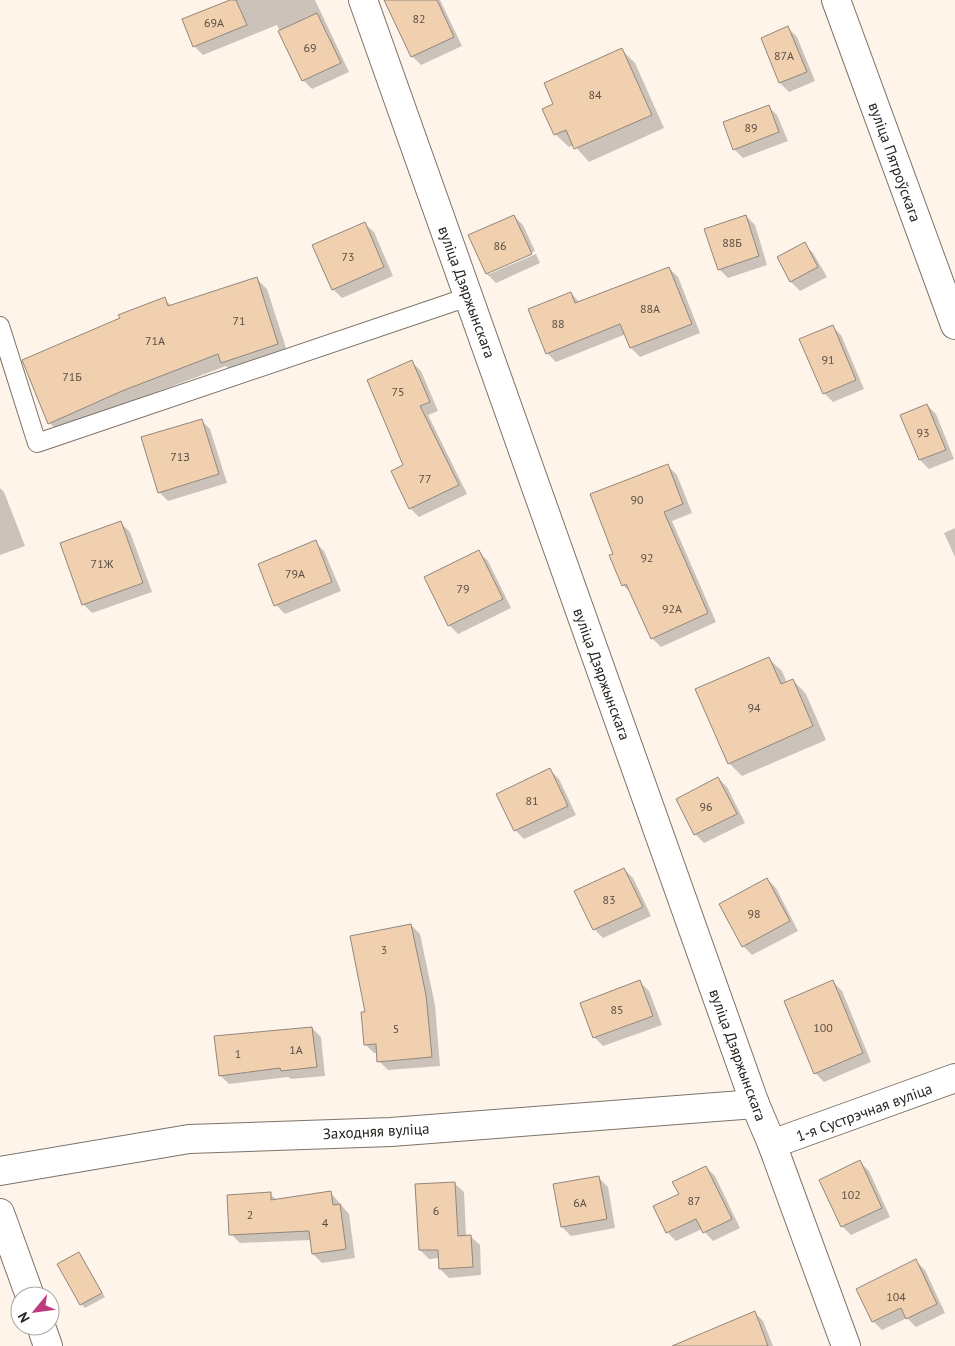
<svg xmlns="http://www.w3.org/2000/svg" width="955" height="1346" font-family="'PT Sans',sans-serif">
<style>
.shadow{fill:#0003}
.building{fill:#f1d0af;stroke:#91877d}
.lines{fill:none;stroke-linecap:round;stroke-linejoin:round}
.lane-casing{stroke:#7d736a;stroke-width:20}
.street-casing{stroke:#7d736a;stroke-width:30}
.secondary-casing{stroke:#7d736a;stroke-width:30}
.lane{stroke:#fff;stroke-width:18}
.street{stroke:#fff;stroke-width:28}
.secondary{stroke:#fff;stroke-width:28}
.labels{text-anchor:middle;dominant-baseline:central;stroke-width:4.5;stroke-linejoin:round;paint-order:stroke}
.number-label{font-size:12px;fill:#5a4f44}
.street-label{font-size:15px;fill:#282420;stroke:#fff}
</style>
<rect width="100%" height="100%" fill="#fef4e9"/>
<g class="shadow">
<polygon points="233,0 315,0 349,72 312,89 303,80 277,25 203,55 194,46"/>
<polygon points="386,0 440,0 462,46 421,65 412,56"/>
<polygon points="788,28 797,37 815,81 789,92 780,83 763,38"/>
<polygon points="622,50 635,63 664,128 589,162 574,145 569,147 555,134 555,105"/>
<polygon points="768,106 777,115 788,141 743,158 734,149"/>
<polygon points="514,216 523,225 535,251 489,271 489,274 536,254 540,263 496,283 487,274"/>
<polygon points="746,216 755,225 767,265 728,278 719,269"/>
<polygon points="365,224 374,232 393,276 342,298 333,289"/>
<polygon points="804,244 813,253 827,277 800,291 791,282 778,257"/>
<polygon points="669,268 678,277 700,333 640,357 631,348 626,334 556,362 547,353 571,293 580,303"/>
<polygon points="256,278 267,289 288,354 233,373 226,366 133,401 60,434 50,423 164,299 172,306"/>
<polygon points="832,326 841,335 864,389 833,402 824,393"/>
<polygon points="412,362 421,371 438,411 428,415 467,494 419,517 410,508 405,466"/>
<polygon points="927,405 936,414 954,459 929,469 920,460"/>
<polygon points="201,420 210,429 227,483 168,501 159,492"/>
<polygon points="668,466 677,475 692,513 672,521 716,622 661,647 652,638 632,594 623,585 615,554"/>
<polygon points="0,488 4,492 25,546 0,555"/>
<polygon points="121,523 130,532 152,592 92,613 83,604"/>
<polygon points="955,528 955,557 944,533"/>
<polygon points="315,542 324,551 341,591 285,614 276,605"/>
<polygon points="479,552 488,561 511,608 458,634 449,625"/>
<polygon points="768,658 782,671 787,683 793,680 806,694 826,740 742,776 729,763"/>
<polygon points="550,770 559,779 576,815 524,839 515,830 498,794"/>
<polygon points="718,778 727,787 745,823 704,843 695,834 677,799"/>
<polygon points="624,869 633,878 651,916 603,938 594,929"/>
<polygon points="767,879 776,888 798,931 752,955 743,946 720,904"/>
<polygon points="411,925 420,934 435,1005 440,1066 388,1070 379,1061 378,1053 374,1053 365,1044"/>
<polygon points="640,982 649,991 662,1025 603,1046 594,1037"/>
<polygon points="833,982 842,991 871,1062 824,1082 815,1073"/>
<polygon points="312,1028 321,1037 325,1076 291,1079 288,1077 229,1084 220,1075 215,1037"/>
<polygon points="860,1162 869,1171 890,1217 851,1235 842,1226"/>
<polygon points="706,1167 715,1176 740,1228 713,1241 702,1229 676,1241 667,1232 680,1194"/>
<polygon points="599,1178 608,1187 615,1228 571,1236 562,1227"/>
<polygon points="454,1183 464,1192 466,1236 470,1236 480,1245 481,1275 449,1278 440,1269 439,1258 429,1259 420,1250"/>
<polygon points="331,1193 349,1214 355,1258 322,1263 313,1254 311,1240 240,1243 231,1234 270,1194 277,1200"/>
<polygon points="79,1253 105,1297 85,1308 81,1304"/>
<polygon points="916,1261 925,1270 945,1313 916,1327 907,1318 882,1330 873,1321"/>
<polygon points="754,1312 763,1321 773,1346 708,1346"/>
</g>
<g class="building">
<polygon points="230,0 236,0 247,25 193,47 182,19"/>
<polygon points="384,0 437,0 454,37 411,57"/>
<polygon points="317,13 341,63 302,81 278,31"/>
<polygon points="788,26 807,72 779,83 761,38"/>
<polygon points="622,48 652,115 574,149 566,130 554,135 542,109 553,104 544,83"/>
<polygon points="769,105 779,132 733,150 723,122"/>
<polygon points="514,215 532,254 486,274 468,235"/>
<polygon points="746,215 759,256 718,270 704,229"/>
<polygon points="365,222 384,267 332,290 312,245"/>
<polygon points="805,242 818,267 790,282 777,257"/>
<polygon points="669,267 692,324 630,348 620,324 546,354 528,309 571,292 575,303"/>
<polygon points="257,277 278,344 221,363 218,354 122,391 48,424 22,360 120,318 118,315 165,297 168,306"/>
<polygon points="833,325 856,380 823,394 799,339"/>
<polygon points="412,360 430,402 420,406 459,485 409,509 391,471 403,465 367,380"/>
<polygon points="927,404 946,450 919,460 900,415"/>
<polygon points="202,419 219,474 158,493 141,437"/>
<polygon points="668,464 683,504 664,512 708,613 651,639 626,584 622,586 609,555 613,554 590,494"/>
<polygon points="121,521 143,583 82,605 60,543"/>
<polygon points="316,540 332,582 274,606 258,564"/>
<polygon points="479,550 503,599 448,626 424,577"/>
<polygon points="769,657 781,684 793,679 813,726 728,764 695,689"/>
<polygon points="550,768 568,806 514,831 496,794"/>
<polygon points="718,777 737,814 694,835 676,799"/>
<polygon points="624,868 643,907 593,930 574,891"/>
<polygon points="767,878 790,921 742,947 719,904"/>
<polygon points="411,924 426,995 432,1057 377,1062 376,1044 364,1045 361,1012 365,1012 350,936"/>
<polygon points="640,980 653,1016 593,1038 580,1003"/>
<polygon points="833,980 863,1053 814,1074 784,1001"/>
<polygon points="312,1027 317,1067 281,1071 280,1068 219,1076 214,1036"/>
<polygon points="860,1160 882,1208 841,1227 819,1180"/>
<polygon points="706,1166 732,1219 703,1233 696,1219 666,1233 653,1206 679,1194 672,1182"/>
<polygon points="599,1176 607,1219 561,1227 553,1184"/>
<polygon points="455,1182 458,1236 471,1235 473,1267 439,1269 438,1250 419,1250 415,1184"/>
<polygon points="331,1191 333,1205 340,1204 346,1249 312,1254 309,1231 229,1235 227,1195 271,1192 271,1200"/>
<polygon points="79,1252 102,1293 80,1305 57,1264"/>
<polygon points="916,1259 937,1304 906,1319 901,1308 872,1322 856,1289"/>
<polygon points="755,1311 768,1346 672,1346"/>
</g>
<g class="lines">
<g class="lane-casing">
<polyline id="lane" points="0,326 37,443 468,297"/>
</g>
<g class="street-casing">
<g id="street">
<polyline points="363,0 755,1104 772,1144 846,1346"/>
<polyline points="836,0 955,325"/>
<polyline points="772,1144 955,1078"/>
<polyline points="0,1171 189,1139 391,1132 755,1104"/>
</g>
</g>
<g class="secondary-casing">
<g id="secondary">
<polyline points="0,1213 30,1296"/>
<polyline points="41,1326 48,1346"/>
</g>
</g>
<use href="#lane" class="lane"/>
<use href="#street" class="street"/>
<use href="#secondary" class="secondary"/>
</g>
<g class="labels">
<g class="number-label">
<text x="419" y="18">82</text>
<text x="214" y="22">69А</text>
<text x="310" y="47">69</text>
<text x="784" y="55">87А</text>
<text x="595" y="94">84</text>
<text x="751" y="127">89</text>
<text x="732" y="242">88Б</text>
<text x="500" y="245">86</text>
<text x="348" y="256">73</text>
<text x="650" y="308">88А</text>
<text x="239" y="320">71</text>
<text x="558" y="323">88</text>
<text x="155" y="340">71А</text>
<text x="828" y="359">91</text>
<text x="72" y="376">71Б</text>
<text x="398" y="391">75</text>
<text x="923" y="432">93</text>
<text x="180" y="456">71З</text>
<text x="425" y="478">77</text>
<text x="637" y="499">90</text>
<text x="647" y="557">92</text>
<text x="102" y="563">71Ж</text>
<text x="295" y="573">79А</text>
<text x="463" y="588">79</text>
<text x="672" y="608">92А</text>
<text x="754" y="707">94</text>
<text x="532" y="800">81</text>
<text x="706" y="806">96</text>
<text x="609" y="899">83</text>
<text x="754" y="913">98</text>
<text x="384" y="949">3</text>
<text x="617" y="1009">85</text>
<text x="823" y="1027">100</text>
<text x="396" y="1028">5</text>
<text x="296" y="1049">1А</text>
<text x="238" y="1053">1</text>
<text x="851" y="1194">102</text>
<text x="694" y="1200">87</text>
<text x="580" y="1202">6А</text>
<text x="436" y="1210">6</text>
<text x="250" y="1214">2</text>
<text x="325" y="1222">4</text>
<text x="896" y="1296">104</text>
</g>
<g class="street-label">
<text transform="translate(895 162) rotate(70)">вуліца Пятроўскага</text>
<text transform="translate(467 292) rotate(70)">вуліца Дзяржынскага</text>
<text transform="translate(602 674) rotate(70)">вуліца Дзяржынскага</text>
<text transform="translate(738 1055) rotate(70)">вуліца Дзяржынскага</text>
<text transform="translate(864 1112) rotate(-20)">1-я Сустрэчная вуліца</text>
<text transform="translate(376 1131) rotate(-3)">Заходняя вуліца</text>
</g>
</g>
<g transform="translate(35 1311) rotate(241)"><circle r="24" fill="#ffffff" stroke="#a9a7a6"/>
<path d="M0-4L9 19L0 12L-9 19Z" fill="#bf3b81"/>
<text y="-8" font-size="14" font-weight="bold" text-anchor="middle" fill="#282420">N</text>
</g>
</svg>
